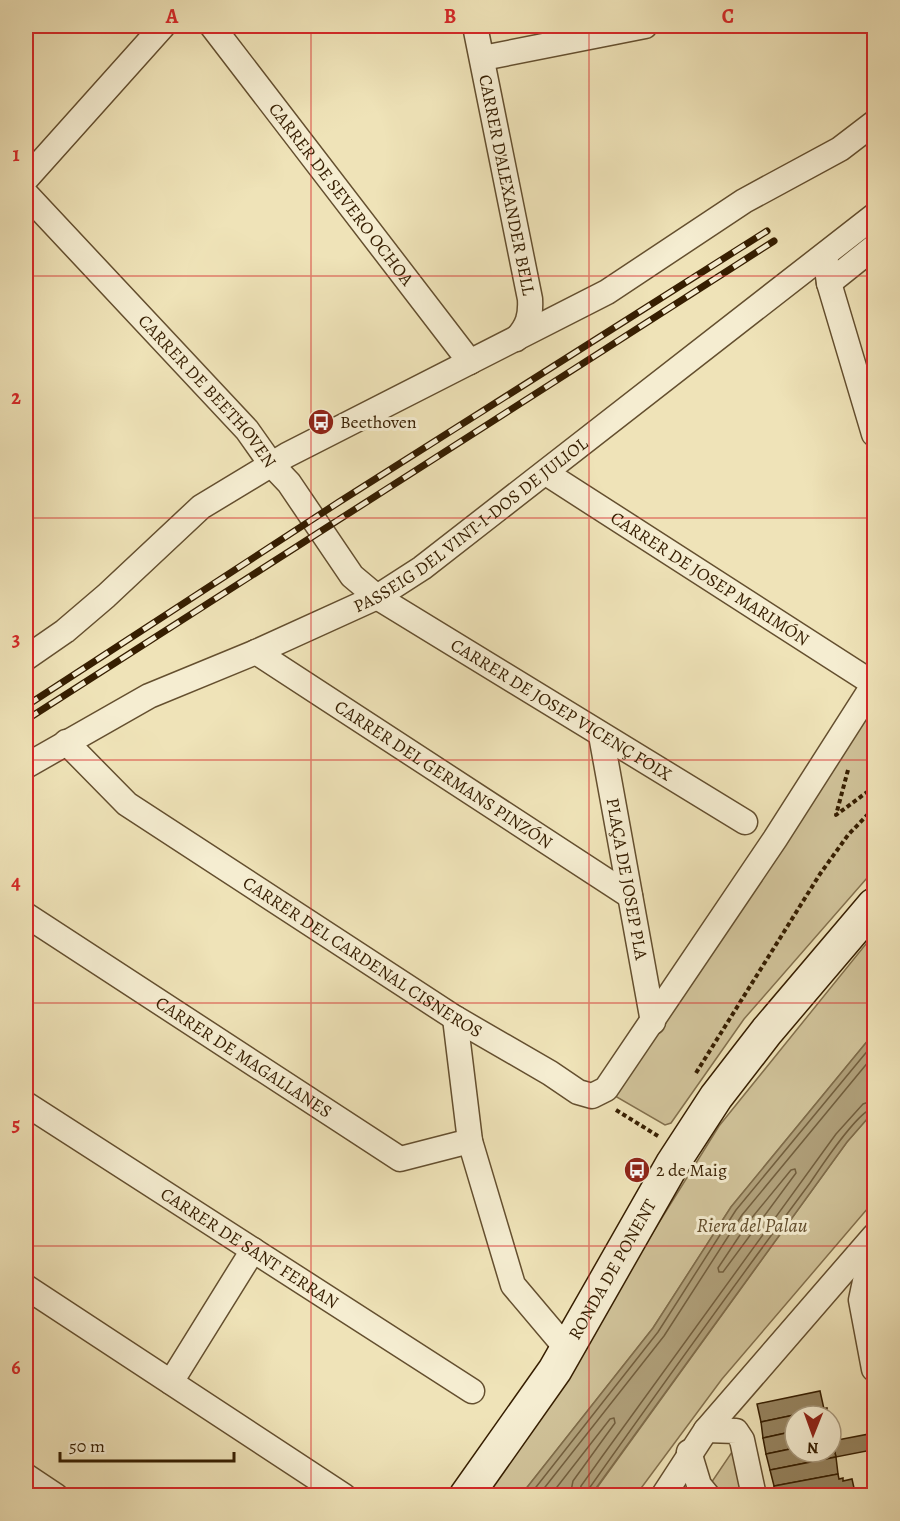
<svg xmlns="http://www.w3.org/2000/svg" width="900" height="1521" font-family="Alegreya,serif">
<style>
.green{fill:#d0c299;stroke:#83704d;stroke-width:1.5}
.water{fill:#b0a07a;stroke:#7f6c4a;stroke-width:1.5}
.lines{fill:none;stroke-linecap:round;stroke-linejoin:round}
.shore{stroke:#735f3e;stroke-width:1.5}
.building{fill:#968460;stroke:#361e01;stroke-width:1.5}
.street-casing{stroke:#644f2f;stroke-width:27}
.secondary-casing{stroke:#361e01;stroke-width:36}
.path{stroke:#361e01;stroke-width:4;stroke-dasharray:4.5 3;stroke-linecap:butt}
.street{stroke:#f5edd1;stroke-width:24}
.secondary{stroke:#f5edd1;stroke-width:33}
.rail-casing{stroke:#361e01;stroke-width:7}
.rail{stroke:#f5edd1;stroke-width:4.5;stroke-dasharray:14;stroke-linecap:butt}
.grid{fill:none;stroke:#d62828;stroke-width:1.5;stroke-opacity:0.55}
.labels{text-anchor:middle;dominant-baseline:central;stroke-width:6;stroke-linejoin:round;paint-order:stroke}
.street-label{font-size:18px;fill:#361e01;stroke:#f5edd1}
.poi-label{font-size:18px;fill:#361e01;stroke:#f5edd1;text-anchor:start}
.water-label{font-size:20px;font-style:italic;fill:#614c2b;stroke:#f5edd1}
.neatline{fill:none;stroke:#d62828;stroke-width:2}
.grid-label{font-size:20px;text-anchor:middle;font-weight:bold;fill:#d62828}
</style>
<rect width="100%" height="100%" fill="#efe3b8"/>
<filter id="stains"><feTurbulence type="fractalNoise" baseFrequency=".00333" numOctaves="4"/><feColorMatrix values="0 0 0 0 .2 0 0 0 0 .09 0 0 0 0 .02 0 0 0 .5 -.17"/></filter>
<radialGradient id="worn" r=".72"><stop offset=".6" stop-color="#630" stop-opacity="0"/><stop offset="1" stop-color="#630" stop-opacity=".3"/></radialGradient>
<g class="green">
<polygon points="867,706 874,711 874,870 744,1019 671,1123 665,1125 615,1096"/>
<polygon points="874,934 874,1033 731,1207 653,1328 521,1495 477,1496 540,1414 719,1126"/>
<polygon points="874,1111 874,1201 722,1379 636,1495 591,1496 847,1142"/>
<polygon points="732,1452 738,1456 748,1495 721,1495 709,1486"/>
</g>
<polygon class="water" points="874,1033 874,1111 847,1142 591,1495 521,1495 653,1328 731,1207"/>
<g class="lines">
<g class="shore">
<polygon points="795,1169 796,1173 723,1272 719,1272 718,1268 750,1220 791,1170"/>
<polyline points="529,1496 658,1332 736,1210 874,1043"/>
<polyline points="538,1496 664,1336 742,1215 874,1055"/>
<polyline points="550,1496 610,1419 614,1418 615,1423 573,1481 570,1496"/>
<polyline points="579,1496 581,1486 601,1458 836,1134 863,1104 874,1100"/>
<path d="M586,1496L588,1490C661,1387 735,1284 810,1183C821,1167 858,1110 874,1108"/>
</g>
</g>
<g class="building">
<polygon points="820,1391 824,1409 761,1422 757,1404"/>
<polygon points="827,1408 828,1416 795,1416 795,1431 763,1438 761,1422"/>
<polygon points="795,1431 795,1448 766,1454 763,1438"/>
<polygon points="869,1434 872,1450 836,1457 832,1441"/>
<polygon points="795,1448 795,1452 831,1452 834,1449 836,1457 770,1470 766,1454"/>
<polygon points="836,1457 838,1474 774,1486 770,1470"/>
<polygon points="838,1474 839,1479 843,1478 843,1481 852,1479 854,1488 811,1496 775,1496 774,1486"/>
<polygon points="840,1490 842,1496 811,1496"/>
</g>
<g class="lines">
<g class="street-casing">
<g id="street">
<path id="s1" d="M212,26L470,362"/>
<path id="s2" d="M475,26L530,299C531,316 528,326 516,339"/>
<polyline points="483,58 645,26"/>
<polyline points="26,179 163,26"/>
<path id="s3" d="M26,194L247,430L271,464L289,483L352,576L377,597L745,822"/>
<polyline points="825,255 829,283 874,434"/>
<polyline points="829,283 874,247"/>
<path id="s4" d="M546,473L874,684"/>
<path id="s5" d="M256,652L630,896"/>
<polyline points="26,658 65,631 106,596 201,507 287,455 607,292 744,201 840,149 874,123"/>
<path id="s6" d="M601,735L653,1022"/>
<path id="s7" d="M66,742L127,804L455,1018L550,1073L578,1092L592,1096L606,1089L775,839L874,684"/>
<path id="s8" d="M26,766L149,696L256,652L377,597L422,568L874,216"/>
<path id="s9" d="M26,915L400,1159L470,1141"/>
<polyline points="455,1018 470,1141 513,1285 567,1349"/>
<path id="s10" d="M26,1104L472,1391"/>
<polyline points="874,1239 861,1300 874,1369"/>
<polyline points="26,1287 344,1496"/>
<polyline points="171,1382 253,1250"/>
<polyline points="706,1430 736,1431 742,1440 754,1496"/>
<polyline points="689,1452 699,1485 708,1496"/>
<polyline points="26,1476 56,1496"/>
<polyline points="663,1496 706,1430 874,1236"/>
</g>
</g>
<g class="secondary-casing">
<g id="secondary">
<path id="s11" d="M466,1496L555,1370L673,1163L716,1097L767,1031L874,905"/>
</g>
</g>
<g class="path">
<polyline points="848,770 836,815 874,787"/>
<polyline points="696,1073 820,874 848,835 874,808"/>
<polyline points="616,1110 658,1136"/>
</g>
<use href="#street" class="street"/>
<use href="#secondary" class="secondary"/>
<g class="rail-casing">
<g id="rail">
<polyline points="26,706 339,502 767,231"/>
<polyline points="26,720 774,241"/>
</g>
</g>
<use href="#rail" class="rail"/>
</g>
<path class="grid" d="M311,26V1496M589,26V1496M26,276H874M26,518H874M26,760H874M26,1003H874M26,1246H874"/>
<defs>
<g id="bus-disc" transform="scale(1.35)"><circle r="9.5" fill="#8f2418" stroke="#f5edd1"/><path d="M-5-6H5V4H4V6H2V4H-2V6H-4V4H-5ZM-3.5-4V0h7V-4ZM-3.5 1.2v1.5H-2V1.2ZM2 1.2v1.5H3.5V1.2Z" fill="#fff"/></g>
</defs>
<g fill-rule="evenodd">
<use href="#bus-disc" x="321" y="422"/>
<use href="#bus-disc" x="637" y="1170"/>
</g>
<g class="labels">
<g class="street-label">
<text stroke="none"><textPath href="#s2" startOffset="162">CARRER D'ALEXANDER BELL</textPath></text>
<text stroke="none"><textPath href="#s1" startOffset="212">CARRER DE SEVERO OCHOA</textPath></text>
<text stroke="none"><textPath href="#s3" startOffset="268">CARRER DE BEETHOVEN</textPath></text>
<text stroke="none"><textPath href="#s8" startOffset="508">PASSEIG DEL VINT-I-DOS DE JULIOL</textPath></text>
<text stroke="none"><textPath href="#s4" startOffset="195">CARRER DE JOSEP MARIMÓN</textPath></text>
<text stroke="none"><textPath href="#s3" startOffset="752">CARRER DE JOSEP VICENÇ FOIX</textPath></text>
<text stroke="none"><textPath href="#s5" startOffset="224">CARRER DEL GERMANS PINZÓN</textPath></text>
<text stroke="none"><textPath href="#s6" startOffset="146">PLAÇA DE JOSEP PLA</textPath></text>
<text stroke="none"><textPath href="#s7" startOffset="368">CARRER DEL CARDENAL CISNEROS</textPath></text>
<text stroke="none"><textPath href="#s9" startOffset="260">CARRER DE MAGALLANES</textPath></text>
<text stroke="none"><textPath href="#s10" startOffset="266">CARRER DE SANT FERRAN</textPath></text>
<text stroke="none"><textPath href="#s11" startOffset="270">RONDA DE PONENT</textPath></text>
</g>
<g class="poi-label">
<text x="340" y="422">Beethoven</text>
<text x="656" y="1170">2 de Maig</text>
</g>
<g class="water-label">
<text x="752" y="1225">Riera del Palau</text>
</g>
</g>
<rect width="900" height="1521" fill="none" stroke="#efe3b8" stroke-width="66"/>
<g transform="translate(813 1434) rotate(181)"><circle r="28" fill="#f5edd1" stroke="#a99a7e" stroke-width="1.5"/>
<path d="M0-4.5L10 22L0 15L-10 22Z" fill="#8f2418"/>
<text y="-9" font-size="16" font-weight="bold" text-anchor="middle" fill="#361e01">N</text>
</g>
<path d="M60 1452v9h174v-9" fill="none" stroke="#361e01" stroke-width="3"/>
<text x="69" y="1452" font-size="18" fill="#361e01" stroke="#f5edd1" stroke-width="4.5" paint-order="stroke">50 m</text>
<rect x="33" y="33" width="834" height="1455" class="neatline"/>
<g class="grid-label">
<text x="172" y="23">A</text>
<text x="450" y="23">B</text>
<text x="728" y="23">C</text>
<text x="16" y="161">1</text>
<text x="16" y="404">2</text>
<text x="16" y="646">3</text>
<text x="16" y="889">4</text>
<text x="16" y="1131">5</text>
<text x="16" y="1374">6</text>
</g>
<rect width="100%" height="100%" filter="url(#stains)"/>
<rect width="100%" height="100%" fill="url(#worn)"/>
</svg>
